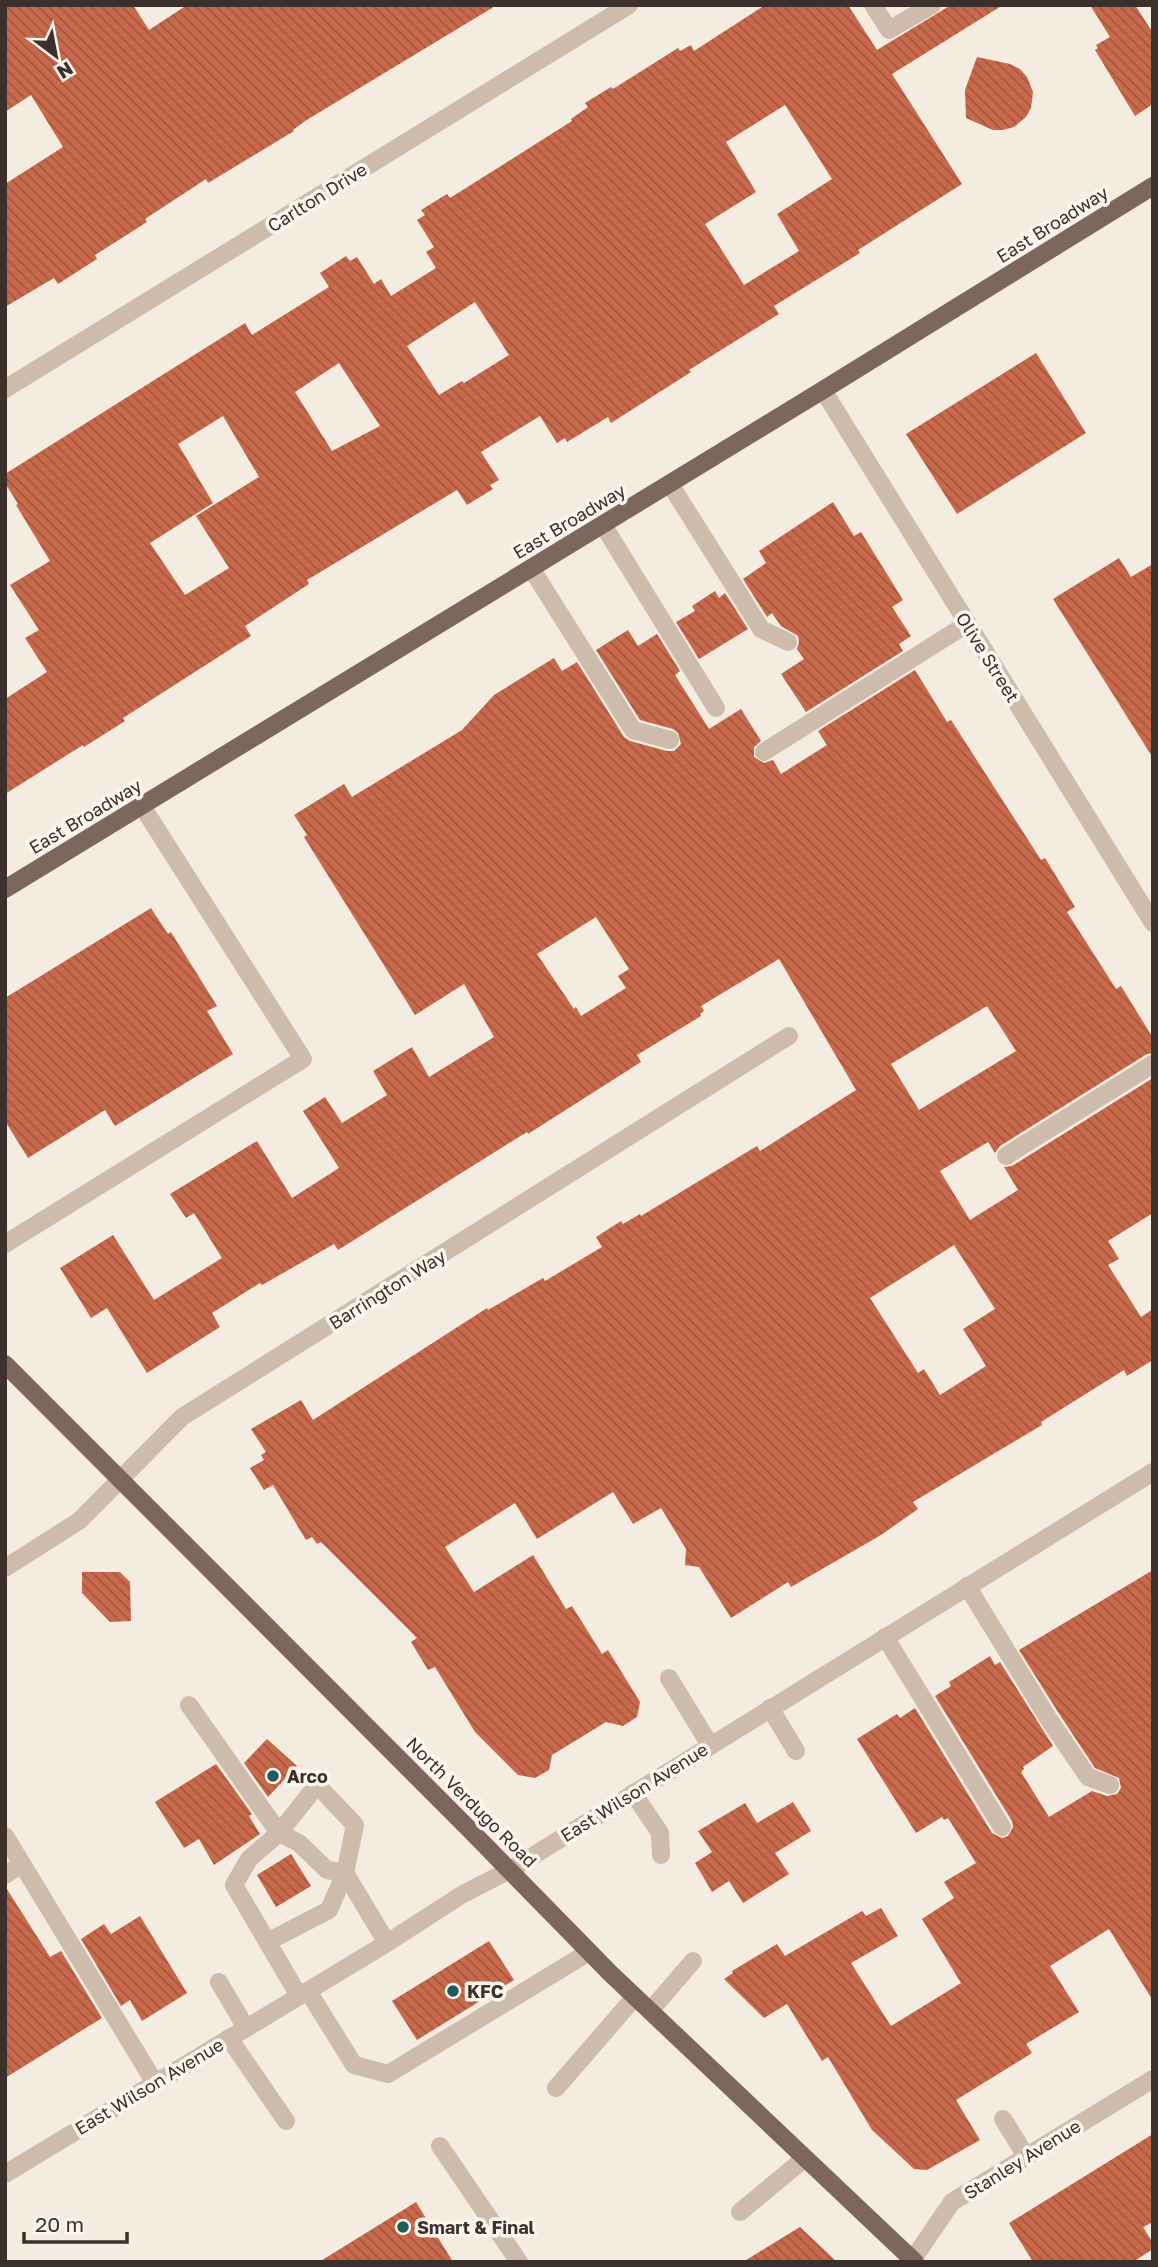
<svg xmlns="http://www.w3.org/2000/svg" width="1158" height="2267" font-family="'Golos Text',sans-serif">
<style>
.building{fill:url(#building-back-hatch);fill-rule:evenodd}
.lines{fill:none;stroke-linecap:round;stroke-linejoin:round}
.minor{stroke:#cdbbac;stroke-width:18}
.major{stroke:#7d675c;stroke-width:18}
.poi-dot{fill:#1f5a5e;stroke:#fbf5ee;stroke-width:2.5}
.labels{text-anchor:middle;dominant-baseline:central;stroke-width:7;stroke-linejoin:round;paint-order:stroke}
.street-label{font-size:18px;fill:#3b302b;stroke:#fbf5ee}
.poi-label{font-size:18px;font-weight:bold;fill:#3b302b;stroke:#fbf5ee;text-anchor:start}
</style>
<defs>
<pattern id="building-back-hatch" width="6" height="6" patternUnits="userSpaceOnUse" patternTransform="scale(1.75)"><rect width="6" height="6" fill="#c8694b"/><path d="M-1 5l2 2M0 0l6 6M5-1l2 2" fill="none" stroke="#a4573f"/></pattern>
</defs>
<rect width="100%" height="100%" fill="#f4ebe1"/>
<g class="building">
<polygon points="5,5 133,5 149,30 187,5 497,5 305,121 293,130 294,131 208,183 206,179 145,219 147,222 95,255 97,259 58,284 54,278 5,307 5,184 63,147 31,95 5,112"/>
<path d="M765,5H848L877,50L951,5H1003L892,74L962,184L858,250L860,253L774,306L779,314L689,370L691,372L611,423L608,417L567,442L565,438L557,443L540,416L481,452L499,480L490,485L493,489L467,505L457,490L307,580L309,584L245,626L251,636L123,718L125,721L84,747L83,745L5,794V699L47,672L25,638L39,630L10,585L50,561L16,505L18,504L5,483V474L245,323L252,335L329,287L320,273L346,256L350,261L357,257L374,284L381,279L391,296L436,268L426,252L434,247L417,220L425,215L421,210L447,194L450,198L572,121L571,119L588,107L585,103L611,87L613,89L678,48L680,51L691,45L694,51ZM785,105L832,179L777,214L799,251L744,285L705,224L756,192L726,142ZM475,302L509,355L464,383L462,381L439,395L407,346ZM339,363L380,426L332,451L295,392ZM223,416L259,477L196,516L229,568L185,595L150,543L213,503L178,444Z"/>
<polygon points="1090,5 1135,5 1153,33 1153,104 1135,116 1095,50 1098,48 1096,45 1110,37"/>
<polygon points="977,57 1010,64 1020,69 1027,77 1033,92 1031,108 1026,117 1014,127 1003,130 993,130 966,118 965,90"/>
<polygon points="1036,353 1086,433 957,514 906,434"/>
<polygon points="833,502 854,536 861,532 903,600 892,607 911,636 899,644 903,651 806,712 781,674 804,659 797,649 799,642 798,636 781,626 772,613 767,617 743,579 766,563 759,551"/>
<polygon points="1119,558 1131,577 1153,564 1153,758 1053,599"/>
<polygon points="715,591 719,598 725,593 748,629 699,659 676,622 695,611 692,606"/>
<path d="M628,630L638,646L657,634L680,671L675,675L709,729L741,709L761,741L754,747V757L764,763L773,760L781,774L827,745L818,731L915,670L947,722L951,720L1041,860L1045,858L1075,907L1067,912L1116,989L1121,986L1153,1038V1053L1147,1054L1000,1146L995,1153L988,1142L940,1171L970,1220L1018,1190L1004,1167L1012,1166L1153,1078V1213L1108,1241L1119,1259L1108,1265L1141,1317L1153,1309V1360L1127,1376L1124,1370L1041,1422L1042,1425L913,1502L918,1509L881,1535L791,1587L788,1582L731,1618L699,1567L685,1565L686,1549L661,1508L633,1524L613,1492L537,1539L515,1503L445,1547L474,1592L533,1555L566,1609L572,1606L602,1654L608,1650L640,1702L637,1717L623,1726L606,1722L552,1755L549,1770L535,1778L518,1775L475,1732L435,1667L428,1670L411,1642L417,1638L321,1542L317,1544L312,1537L306,1540L273,1485L264,1490L250,1468L264,1460L261,1455L266,1452L251,1429L301,1400L313,1420L487,1308L488,1310L543,1278L545,1281L602,1247L596,1237L621,1221L623,1224L640,1214L641,1216L757,1146L760,1151L856,1090L779,959L701,1006L704,1011L700,1014L701,1016L637,1055L641,1062L528,1134L527,1132L338,1250L334,1244L262,1285L260,1283L212,1313L220,1327L147,1373L107,1308L91,1318L60,1268L113,1235L154,1300L222,1258L194,1213L186,1218L170,1194L257,1141L292,1198L339,1168L303,1111L325,1097L342,1123L387,1095L373,1071L412,1047L429,1077L494,1037L464,984L415,1015L304,837L307,835L294,815L344,784L352,797L462,730L494,695L554,658L562,671L577,662L624,737L630,741L667,751H674L681,744L678,733L673,729L640,720L596,650ZM596,917L629,969L618,976L626,988L581,1016L576,1007L574,1009L537,954ZM987,1006L1016,1051L919,1110L891,1064ZM954,1245L995,1309L963,1329L986,1366L940,1395L924,1369L918,1373L870,1298Z"/>
<polygon points="151,908 168,934 171,932 217,1006 207,1011 233,1054 115,1126 105,1110 28,1158 5,1121 5,998"/>
<polygon points="1153,1570 1153,2001 1109,1929 1050,1966 1079,2012 1026,2044 1032,2053 956,2100 980,2140 927,2170 914,2169 872,2130 828,2057 822,2061 787,2004 764,2018 724,1979 733,1973 732,1971 777,1944 785,1956 862,1911 866,1916 881,1908 898,1936 851,1963 891,2026 961,1983 922,1919 954,1898 944,1882 976,1863 948,1818 944,1820 942,1817 916,1833 857,1739 897,1714 900,1718 915,1708 992,1833 1002,1838 1008,1836 1013,1827 1012,1821 935,1696 951,1686 949,1682 990,1656 995,1665 1000,1662 1053,1746 1023,1767 1024,1769 1021,1772 1049,1817 1092,1791 1107,1796 1117,1794 1121,1788 1119,1778 1095,1768 1058,1712 1019,1650"/>
<polygon points="82,1572 120,1572 130,1582 131,1621 110,1622 82,1593"/>
<polygon points="267,1739 297,1766 268,1797 244,1763"/>
<polygon points="216,1764 252,1814 249,1816 260,1834 214,1865 199,1839 184,1848 155,1802"/>
<polygon points="793,1802 811,1831 775,1853 789,1874 743,1903 729,1881 712,1892 695,1863 712,1852 698,1831 745,1803 757,1823"/>
<polygon points="291,1854 311,1886 276,1907 257,1875"/>
<polygon points="5,1886 50,1957 61,1951 102,2018 5,2078"/>
<polygon points="140,1916 187,1993 142,2021 130,2000 121,2006 81,1939 104,1924 111,1934"/>
<polygon points="489,1941 514,1980 417,2040 392,2001"/>
<polygon points="1153,2134 1153,2222 1143,2227 1153,2243 1153,2249 1133,2262 1033,2262 1009,2223"/>
<polygon points="416,2202 453,2262 319,2262"/>
<polygon points="800,2227 837,2262 743,2262"/>
</g>
<g class="lines">
<g class="minor">
<polyline points="873,5 889,30 932,5"/>
<polyline points="5,389 629,5"/>
<polyline points="823,390 1153,923"/>
<polyline points="670,484 761,629 788,642"/>
<polyline points="603,525 716,708"/>
<polyline points="531,568 633,730 670,740"/>
<polyline points="764,752 967,624"/>
<polyline points="1006,1156 1153,1064"/>
<polyline points="5,1244 303,1059 142,806"/>
<polyline points="5,1568 79,1521 182,1417 789,1036"/>
<polyline points="967,1586 1048,1718 1088,1777 1110,1785"/>
<polyline points="885,1637 1002,1827"/>
<polyline points="669,1678 710,1745"/>
<polyline points="189,1705 279,1833 299,1843 327,1870 345,1873 387,1943"/>
<polyline points="770,1708 796,1751"/>
<polyline points="633,1793 660,1833 661,1855"/>
<polyline points="5,1836 155,2083"/>
<polyline points="5,1875 22,1864"/>
<polyline points="267,1942 329,1910 345,1873 355,1825 317,1785 279,1833 249,1859 234,1885 299,1996"/>
<polyline points="219,1982 246,2028"/>
<polyline points="308,1991 354,2065 388,2074 589,1952"/>
<polyline points="650,2011 693,1961"/>
<polyline points="229,2038 286,2121"/>
<polyline points="556,2088 635,1997"/>
<polyline points="1003,2119 1026,2156"/>
<polyline points="440,2146 519,2262"/>
<polyline points="5,2174 387,1943 463,1894 510,1870 1153,1472"/>
<polyline points="740,2212 805,2158"/>
<polyline points="911,2262 952,2202 1153,2079"/>
</g>
<g class="major">
<polyline points="5,889 823,390 1153,186"/>
<polyline points="5,1364 471,1831 610,1973 915,2262"/>
</g>
</g>
<g class="poi-dot">
<circle cx="273" cy="1776" r="7"/>
<circle cx="453" cy="1991" r="7"/>
<circle cx="403" cy="2227" r="7"/>
</g>
<g class="labels">
<g class="street-label">
<text transform="translate(317 197) rotate(-32)">Carlton Drive</text>
<text transform="translate(1052 224) rotate(-32)">East Broadway</text>
<text transform="translate(569 521) rotate(-31)">East Broadway</text>
<text transform="translate(988 657) rotate(58)">Olive Street</text>
<text transform="translate(85 816) rotate(-31)">East Broadway</text>
<text transform="translate(387 1289) rotate(-32)">Barrington Way</text>
<text transform="translate(634 1792) rotate(-32)">East Wilson Avenue</text>
<text transform="translate(472 1802) rotate(45)">North Verdugo Road</text>
<text transform="translate(149 2086) rotate(-31)">East Wilson Avenue</text>
<text transform="translate(1022 2159) rotate(-32)">Stanley Avenue</text>
</g>
<g class="poi-label">
<text x="287" y="1776">Arco</text>
<text x="467" y="1991">KFC</text>
<text x="417" y="2227">Smart &amp; Final</text>
</g>
</g>
<rect width="1158" height="2267" fill="none" stroke="#3b302b" stroke-width="14"/>
<g transform="translate(56 56) rotate(148)" stroke="#fbf5ee" stroke-width="5" paint-order="stroke">
<path d="M0-5L12 26L0 18L-12 26Z" fill="#3b302b"/>
<text y="-10" font-size="19" font-weight="bold" text-anchor="middle" fill="#3b302b">N</text>
</g>
<path d="M24 2232v10h103v-10" fill="none" stroke="#3b302b" stroke-width="3.5"/>
<text x="35" y="2232" font-size="21" fill="#3b302b" stroke="#fbf5ee" stroke-width="5" paint-order="stroke">20 m</text>
</svg>
